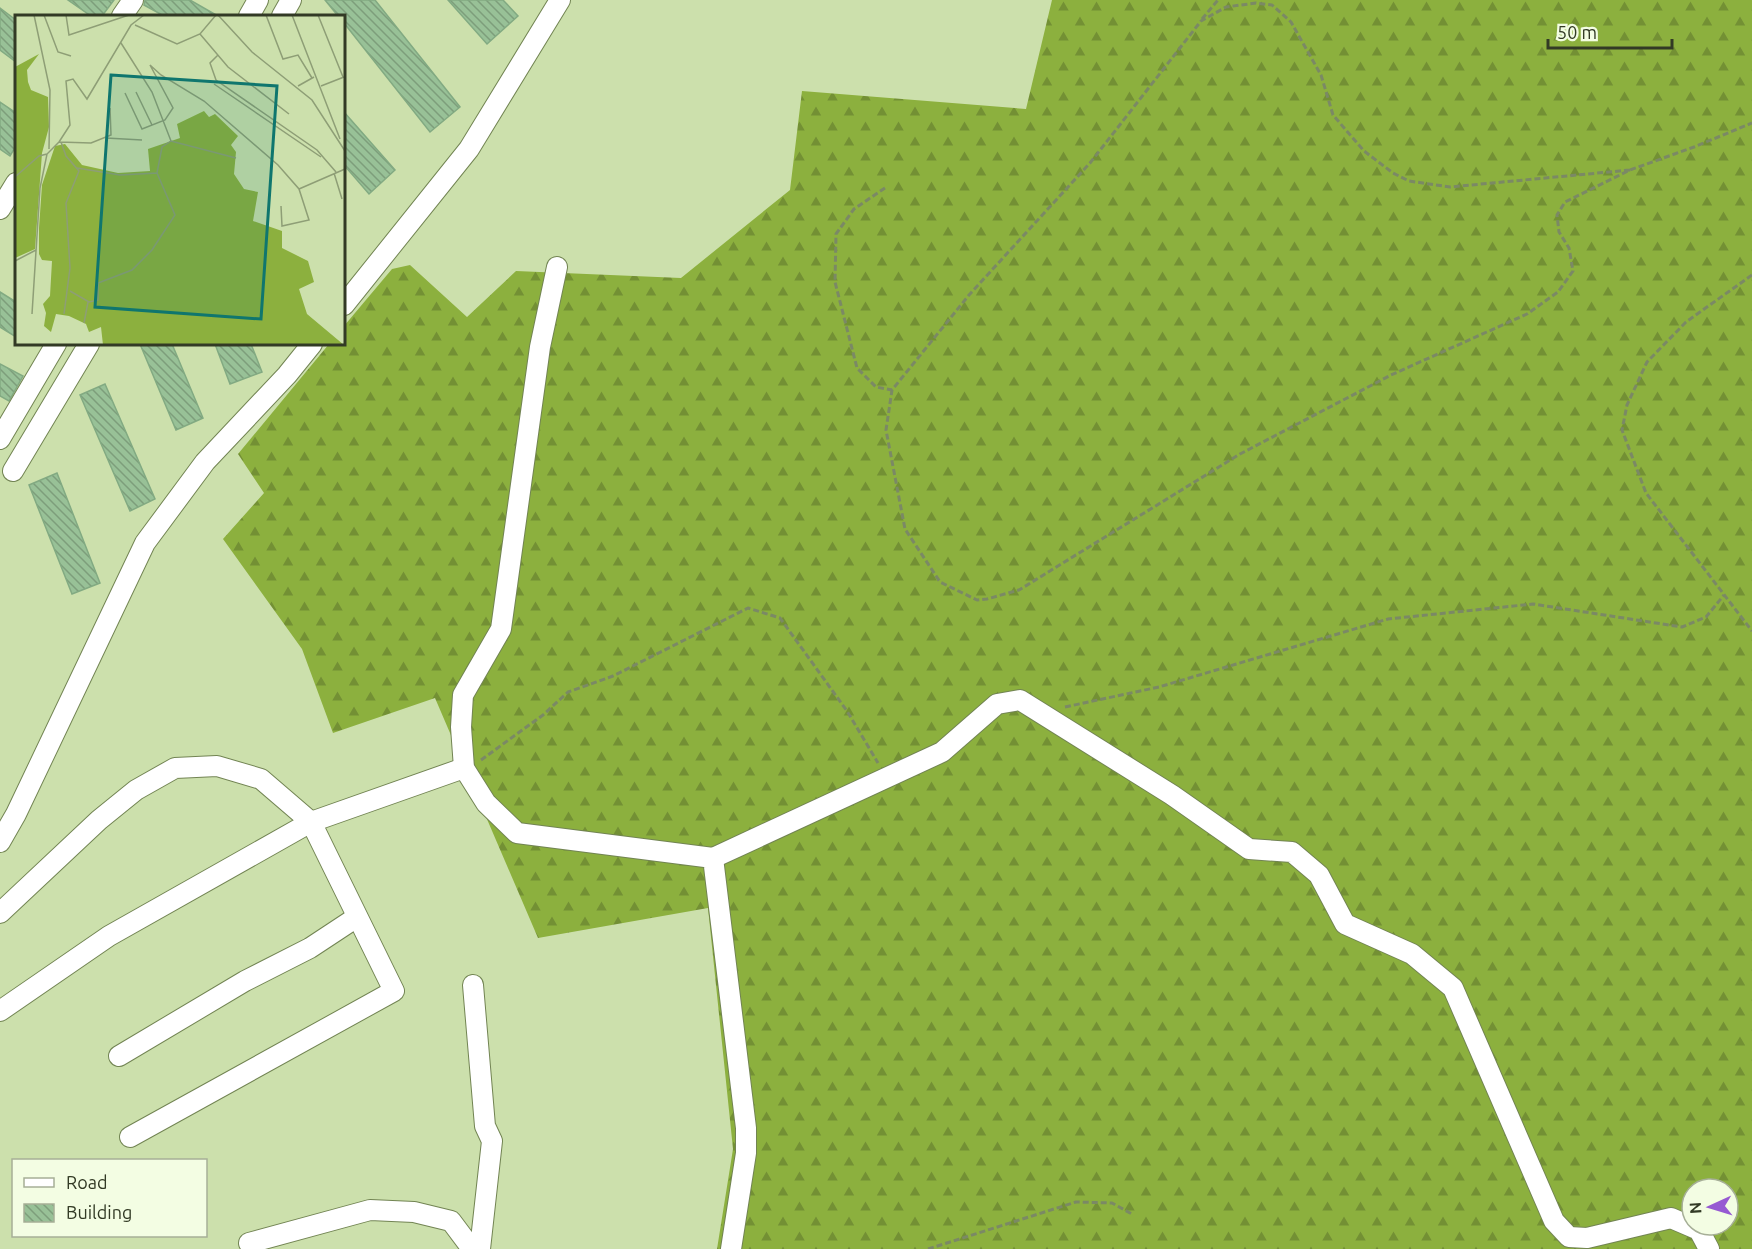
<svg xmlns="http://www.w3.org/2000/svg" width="1752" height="1249" font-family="Ubuntu,sans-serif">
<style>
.forest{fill:url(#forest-firs);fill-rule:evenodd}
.building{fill:url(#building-back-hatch);stroke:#82aa82;stroke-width:1.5}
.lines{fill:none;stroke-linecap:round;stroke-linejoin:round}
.minor-casing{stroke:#728453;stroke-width:22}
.path{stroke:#7b8965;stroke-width:3;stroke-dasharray:6 3;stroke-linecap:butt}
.minor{stroke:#fff;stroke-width:20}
.inset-road{fill:none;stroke:#8e9e76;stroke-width:1.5}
.view{fill:#0f766e;fill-opacity:0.15;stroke:#0f766e;stroke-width:3}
.inset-edge{fill:none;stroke:#323a25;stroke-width:3}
</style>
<defs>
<pattern id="forest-firs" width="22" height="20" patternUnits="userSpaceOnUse" patternTransform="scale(1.5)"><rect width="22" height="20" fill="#8cb03e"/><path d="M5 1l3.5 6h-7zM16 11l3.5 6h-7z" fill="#739034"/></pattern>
<pattern id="building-back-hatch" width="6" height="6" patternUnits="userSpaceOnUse" patternTransform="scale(1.5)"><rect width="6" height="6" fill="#98c197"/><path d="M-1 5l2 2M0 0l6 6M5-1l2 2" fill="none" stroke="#7d9e7b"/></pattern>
</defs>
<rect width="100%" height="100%" fill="#cce0ac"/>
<path class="forest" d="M1052,0H1752V1249H717L733,1149L708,908L538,938L435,698L333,733L302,649L223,539L264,493L238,454L329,344H344V326L392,269L410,265L467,317L516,271L681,278L790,190L802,91L1026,109ZM1692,1189H1728V1225H1692Z"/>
<g class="building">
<polygon points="68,0 114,0 102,16 91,16"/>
<polygon points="145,0 190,0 218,16 164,16 144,5"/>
<polygon points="325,0 375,0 460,107 430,132 344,23 344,16 338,16"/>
<polygon points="448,0 503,0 518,16 487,44"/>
<polygon points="0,8 16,20 16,62 0,50"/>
<polygon points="0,102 16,113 16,146 10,156 0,149"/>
<polygon points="344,112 395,170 369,194 344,165"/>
<polygon points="0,292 16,302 16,337 0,327"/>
<polygon points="140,344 172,344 203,418 176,430"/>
<polygon points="215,344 251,344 262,372 230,384"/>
<polygon points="0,364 23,376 9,401 0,396"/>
<polygon points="105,384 155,499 130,511 80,395"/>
<polygon points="57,473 100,583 72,594 29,485"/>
</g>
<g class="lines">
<g class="minor-casing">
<g id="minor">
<polyline points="122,16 133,0"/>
<polyline points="249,16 258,0"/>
<polyline points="282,16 291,0"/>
<polyline points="0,209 16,183"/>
<polyline points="557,267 540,347 501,629 463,695 461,727 464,768 486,803 517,833 713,858 746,1128 746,1153 731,1249"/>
<polyline points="344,305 469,149 560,0"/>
<polyline points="0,439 56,344"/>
<polyline points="13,471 89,344"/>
<polyline points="0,842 16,814 145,543 205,462 287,375 312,344"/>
<polyline points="713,858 942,752 997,704 1020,700 1172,795 1249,849 1292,852 1319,875 1345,924 1412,954 1453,988 1554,1221 1569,1237 1587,1238 1671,1218 1699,1230 1709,1249"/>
<polyline points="0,913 99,820 136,790 175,768 217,766 261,779 311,822 394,991 130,1137"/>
<polyline points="473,985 485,1126 492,1141 480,1249"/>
<polyline points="0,1011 109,936 311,822 464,768"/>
<polyline points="119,1056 245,981 310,948 357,917"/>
<polyline points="249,1243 370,1210 414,1212 451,1221 472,1249"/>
</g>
</g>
<g class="path">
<polyline points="1202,19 1218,0"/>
<polyline points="1630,170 1450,187 1409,181 1393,173 1364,151 1333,115 1321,75 1291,22 1272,5 1256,3 1226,7 1201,21 1090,163 969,295 892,390 886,430 905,529 940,582 977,600 987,599 1019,590 1240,454 1391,375 1527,314 1558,292 1573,271 1569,248 1559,232 1557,215 1565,202 1630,170 1694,147 1752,123"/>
<polyline points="885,188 854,209 836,234 835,282 857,368 876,387 892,390"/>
<polyline points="1752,275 1686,322 1647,362 1627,405 1622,430 1646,493 1752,631"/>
<polyline points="1065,707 1159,687 1388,619 1533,604 1682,627 1706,617 1724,595"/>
<polyline points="481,760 543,715 568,692 613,676 748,608 780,618 847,711 878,763"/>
<polyline points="928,1249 1076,1202 1112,1203 1132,1214"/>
</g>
<use href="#minor" class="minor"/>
</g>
<g transform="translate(15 15)">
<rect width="330" height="330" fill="#cce0ac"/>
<path d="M24,39L12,55L13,67L16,75L33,82L34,112L27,138L20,234L0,243V52ZM189,96L194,102L200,99L223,121L216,130L221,137L219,159L229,174L243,177L238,206L267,216V233L293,246L299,267L284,274L292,299L329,330H88L86,312L74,317L71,309L54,301L41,299L36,317L29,311L31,298L28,289L35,281L37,246L27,245L24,239V213L27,170L40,131L50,129L67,150L103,158L135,156L133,134L165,123L162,109Z" fill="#8cb03e"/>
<path class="inset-road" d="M19,0L35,75L34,134M29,0L43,37L56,41M51,0L54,20L114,0M203,0L237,37L297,85L330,136M251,0L268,44L283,40L297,63M277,0L325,124M303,0L328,62M120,10L162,29L185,19L201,0M185,19L213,52L274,99M106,28L137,77L156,126M203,40L195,48L201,65L302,135L321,157M199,69L306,142M283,71L299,62M306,71L329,62M121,77L137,110M110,78L127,114L150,105L158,93L135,50L146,60L189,86L263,150L284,174L294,205L267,211L266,191M91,123L127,125M44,127L55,110L51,66L58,64L72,84L116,10L129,0M46,127L51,141L64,156L51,188L55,253L49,299M62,153L105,160L142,158L147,132L156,126L221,143M319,158L327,184M0,162L24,141L32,139M284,174L330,154M0,246L21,235M55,276L74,287L83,285V268L117,255L137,235L160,200L142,158M17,299L25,173L32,139L44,127L76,128L96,120L95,93M69,308L73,287"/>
<path class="view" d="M96,60L262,71L246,304L80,292Z"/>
<rect width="330" height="330" class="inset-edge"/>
</g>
<rect x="12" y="1159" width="195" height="78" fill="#f3fde3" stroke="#a6af97" stroke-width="1.5"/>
<rect x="24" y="1178" width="30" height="9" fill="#ffffff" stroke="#a6af97" stroke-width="1.5"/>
<text x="66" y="1189" font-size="18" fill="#323a25">Road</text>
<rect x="24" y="1204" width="30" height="18" fill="url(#building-back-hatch)" stroke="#a6af97" stroke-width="1.5"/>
<text x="66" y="1219" font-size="18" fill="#323a25">Building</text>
<g transform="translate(1710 1207) rotate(266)"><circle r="28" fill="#f3fde3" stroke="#a6af97" stroke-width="1.5"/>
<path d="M0-4.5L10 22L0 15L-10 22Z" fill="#965ad2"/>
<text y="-9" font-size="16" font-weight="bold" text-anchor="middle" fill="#323a25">N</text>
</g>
<path d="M1548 39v9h124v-9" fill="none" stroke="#323a25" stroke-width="3"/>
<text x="1557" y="39" font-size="18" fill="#323a25" stroke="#f3fde3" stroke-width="4.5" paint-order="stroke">50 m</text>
</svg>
